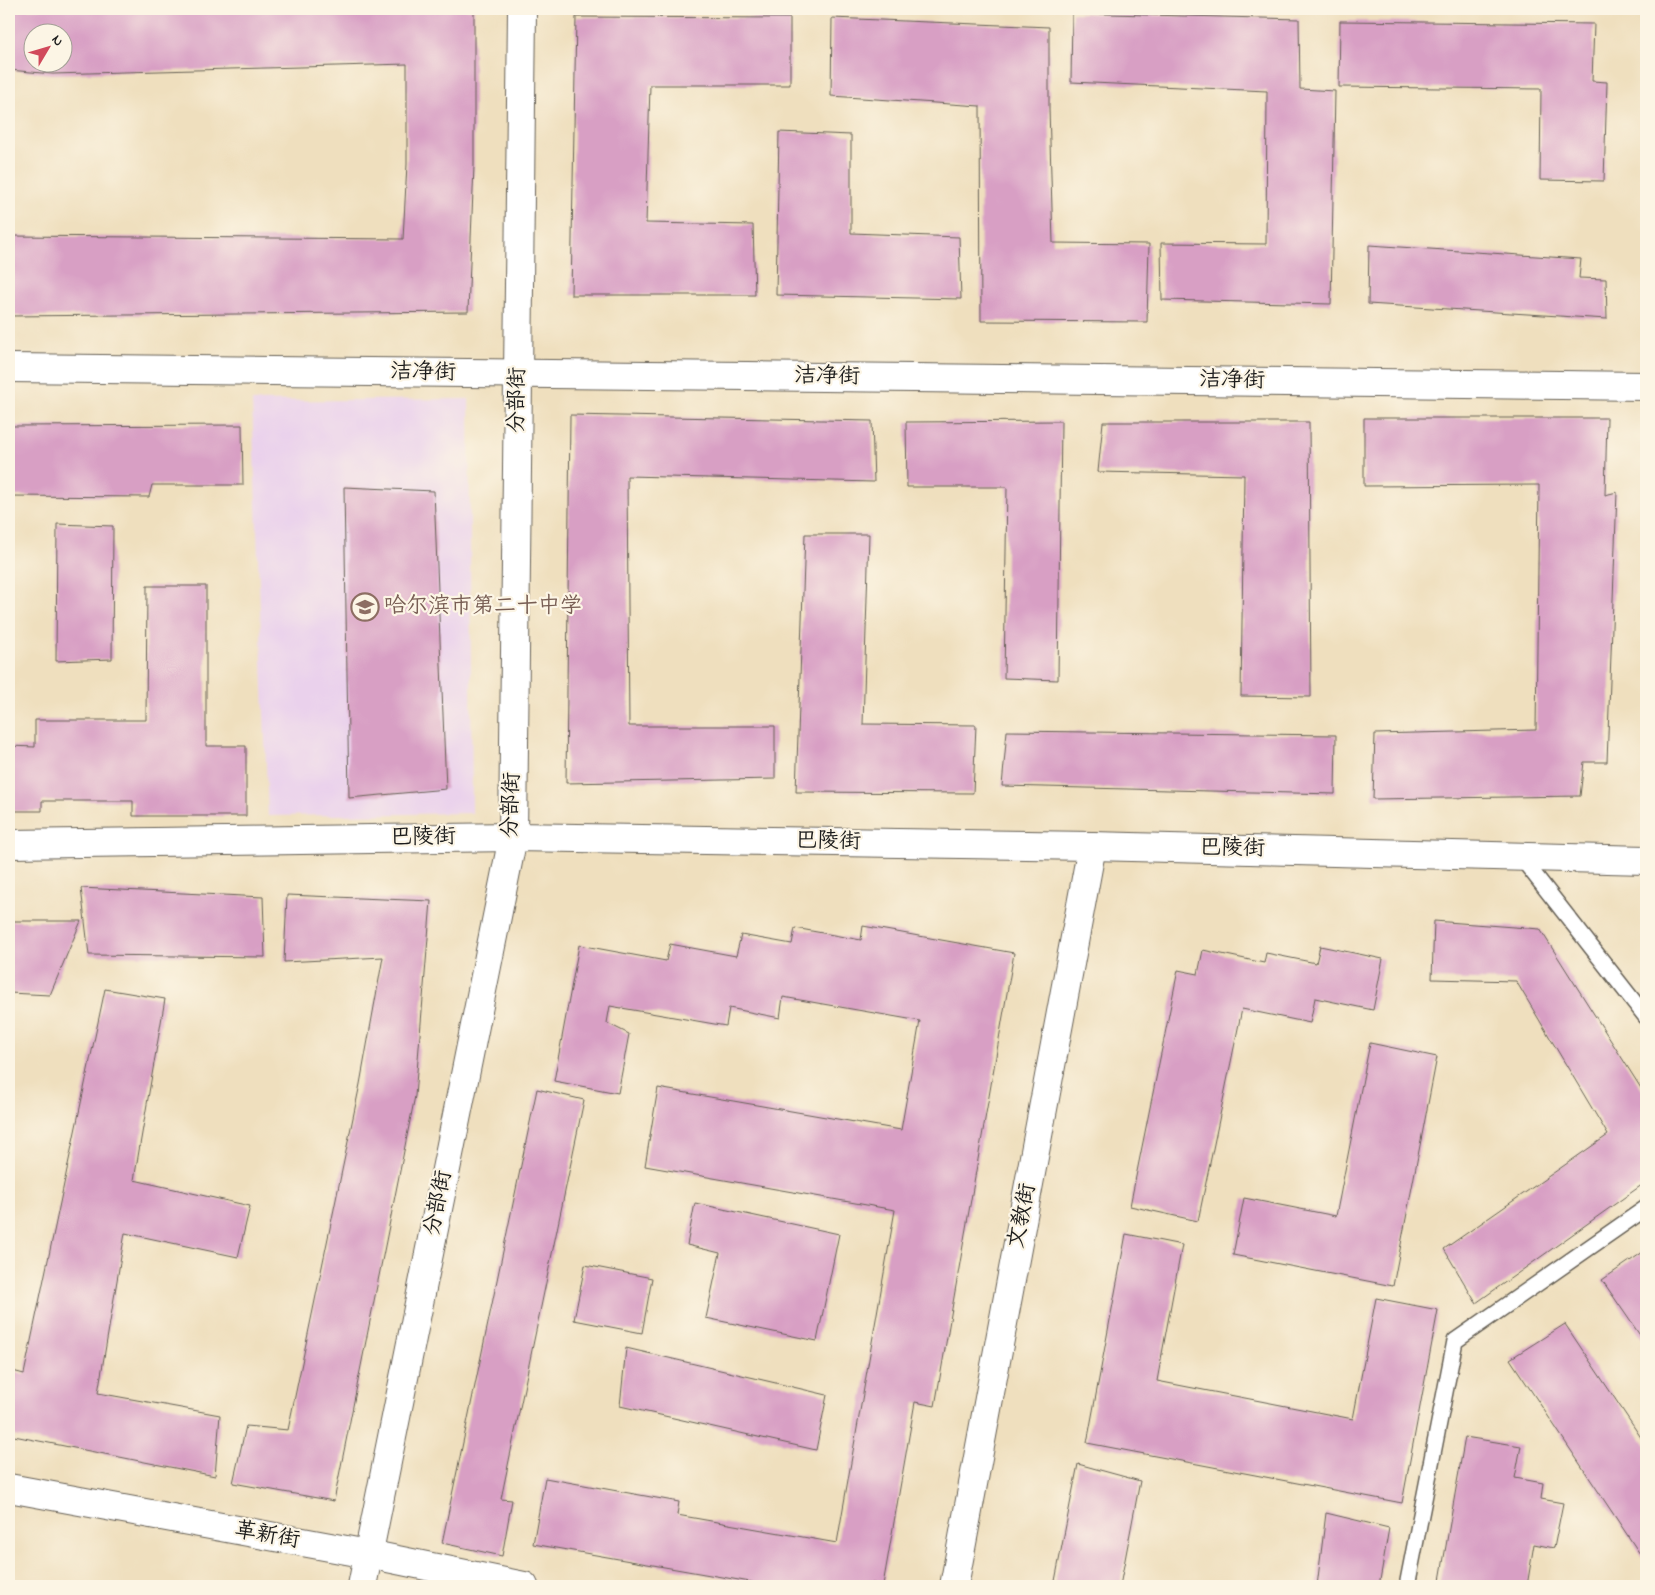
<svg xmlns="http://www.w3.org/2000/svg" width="1655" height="1595" font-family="'Indie Flower','LXGW WenKai TC',sans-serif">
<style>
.built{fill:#ead1ec}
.building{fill:#d89fc4;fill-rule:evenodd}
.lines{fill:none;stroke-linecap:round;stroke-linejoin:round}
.lane-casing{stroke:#666055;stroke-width:18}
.secondary-casing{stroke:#666055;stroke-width:30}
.lane{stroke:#fff;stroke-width:15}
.secondary{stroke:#fff;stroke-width:28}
.labels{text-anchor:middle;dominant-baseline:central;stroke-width:4.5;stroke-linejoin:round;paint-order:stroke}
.street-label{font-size:22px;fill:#1c1c1c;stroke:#fcf5e5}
.education-label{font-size:22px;fill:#785e54;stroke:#fcf5e5;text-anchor:start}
</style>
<rect width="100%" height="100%" fill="#fcf5e5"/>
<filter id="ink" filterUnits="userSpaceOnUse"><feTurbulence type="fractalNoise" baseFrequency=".02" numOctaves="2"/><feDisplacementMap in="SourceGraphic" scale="10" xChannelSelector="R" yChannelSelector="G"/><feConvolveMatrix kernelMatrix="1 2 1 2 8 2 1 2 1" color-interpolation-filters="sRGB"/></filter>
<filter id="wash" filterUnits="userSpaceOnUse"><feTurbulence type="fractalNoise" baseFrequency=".0096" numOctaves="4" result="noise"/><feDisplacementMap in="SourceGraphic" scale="20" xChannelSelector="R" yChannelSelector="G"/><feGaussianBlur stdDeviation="1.12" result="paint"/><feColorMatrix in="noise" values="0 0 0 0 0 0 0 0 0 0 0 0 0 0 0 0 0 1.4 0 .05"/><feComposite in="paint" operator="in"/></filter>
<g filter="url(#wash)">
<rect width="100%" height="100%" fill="#efdfbe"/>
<polygon class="built" points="469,399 472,813 268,816 252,401"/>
<g id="blocks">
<g class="building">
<path d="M9,9H474V166L468,312L9,316V236L403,239L407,164V64L53,74L9,70ZM32,32H62V62H32Z"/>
<polygon points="1072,13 1299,19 1300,89 1335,91 1331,304 1162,300 1161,243 1266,244 1267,91 1071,82"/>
<polygon points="576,17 790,18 790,85 650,85 646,223 753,225 755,295 571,295"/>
<polygon points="832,18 1049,27 1049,108 1053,243 1149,244 1147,322 981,321 980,106 831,96"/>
<polygon points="1340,21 1594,24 1592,81 1607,82 1604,181 1540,180 1541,89 1339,87"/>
<polygon points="779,132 851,135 851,233 959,237 961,299 776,295"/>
<polygon points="1369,245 1581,259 1579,278 1606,279 1607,319 1368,304"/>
<polygon points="570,415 872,421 874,482 627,476 629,726 775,726 775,779 566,783"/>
<polygon points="1364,418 1607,418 1605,495 1617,492 1607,762 1584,762 1580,796 1373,799 1375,734 1536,730 1539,485 1364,486"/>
<polygon points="1061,421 1058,680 1004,678 1007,487 907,487 906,422"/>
<polygon points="1103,422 1309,422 1311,697 1241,696 1244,475 1098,472"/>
<polygon points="242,425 243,485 152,485 149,497 9,496 9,426"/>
<polygon points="344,487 434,491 446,789 349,798"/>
<polygon points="57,524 113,526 112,659 56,661"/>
<polygon points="805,534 869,534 863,724 976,725 973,793 796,792"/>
<polygon points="147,586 206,586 206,746 246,746 246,816 133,816 133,801 42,801 42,811 9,811 9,746 35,747 35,720 146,720"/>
<polygon points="1007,731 1336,735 1335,794 1002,786"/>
<polygon points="81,888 263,897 265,957 89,955"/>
<polygon points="287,895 431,901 415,1096 334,1501 233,1483 246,1426 288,1430 360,1084 383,957 284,962"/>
<polygon points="9,921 81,921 50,995 9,993"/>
<polygon points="1434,921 1540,929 1646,1096 1646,1182 1476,1303 1444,1249 1608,1135 1516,981 1432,979"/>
<polygon points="863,926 1014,953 935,1406 915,1402 883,1585 872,1583 871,1586 773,1586 533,1544 545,1478 679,1502 677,1515 837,1543 895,1210 645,1166 658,1088 901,1130 920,1021 783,997 780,1018 729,1008 726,1026 610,1006 607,1023 629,1034 618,1093 554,1081 579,945 666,961 670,944 736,956 741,935 792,944 795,928 861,940"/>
<polygon points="1320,946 1383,959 1373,1010 1315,998 1310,1023 1242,1009 1198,1221 1130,1206 1178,970 1198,974 1203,950 1264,963 1266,953 1316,963"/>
<polygon points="105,989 165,999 134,1180 250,1206 238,1257 125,1233 98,1393 220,1415 215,1476 9,1435 9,1370 24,1374"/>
<polygon points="1370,1043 1437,1057 1393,1286 1233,1255 1244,1198 1336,1216"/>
<polygon points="537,1089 584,1100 501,1499 512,1500 502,1556 442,1543"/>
<polygon points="695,1203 839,1234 817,1341 706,1318 720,1253 687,1245"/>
<polygon points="1126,1234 1182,1245 1157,1381 1353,1419 1376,1298 1438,1310 1402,1503 1087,1443"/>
<polygon points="1646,1250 1646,1344 1602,1280"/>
<polygon points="585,1265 652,1278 642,1333 574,1320"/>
<polygon points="1565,1324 1646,1445 1646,1563 1510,1359"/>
<polygon points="626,1348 827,1395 816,1450 620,1406"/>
<polygon points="1465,1437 1521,1446 1515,1478 1543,1483 1541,1499 1563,1503 1554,1548 1534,1544 1527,1586 1439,1586"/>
<polygon points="1078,1464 1140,1481 1120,1586 1054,1586"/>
<polygon points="1326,1513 1389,1528 1379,1586 1317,1586"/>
</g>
</g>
</g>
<g filter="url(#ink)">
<use href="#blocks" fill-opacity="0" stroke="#666055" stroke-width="1"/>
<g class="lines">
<g class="lane-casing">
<g id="lane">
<polyline points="1520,856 1646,1017"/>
<polyline points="1407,1586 1455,1341 1646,1208"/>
</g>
</g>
<g class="secondary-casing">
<g id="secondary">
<polyline points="9,368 1646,386"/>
<polyline points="9,844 513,837 1092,846 1646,860"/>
<polyline points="9,1488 368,1554 524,1586"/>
<polyline points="362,1586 513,837 522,9"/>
<polyline points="954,1586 1092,846"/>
</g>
</g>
<use href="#lane" class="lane"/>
<use href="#secondary" class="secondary"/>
</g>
</g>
<defs>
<g id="school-ring" transform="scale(1.4375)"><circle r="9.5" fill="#fcf5e5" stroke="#8d6e63" stroke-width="1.5"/><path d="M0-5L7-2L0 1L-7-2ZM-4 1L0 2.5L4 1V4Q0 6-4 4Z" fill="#8d6e63"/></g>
</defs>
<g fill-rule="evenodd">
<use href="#school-ring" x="365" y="607"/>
</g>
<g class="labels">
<g class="street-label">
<text transform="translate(423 373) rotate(1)">洁净街</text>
<text transform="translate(827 377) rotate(1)">洁净街</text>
<text transform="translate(1232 381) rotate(1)">洁净街</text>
<text transform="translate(518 400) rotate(-89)">分部街</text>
<text transform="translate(512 805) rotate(-88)">分部街</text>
<text transform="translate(423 838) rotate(-1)">巴陵街</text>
<text transform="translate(828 842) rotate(1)">巴陵街</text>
<text transform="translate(1232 849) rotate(1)">巴陵街</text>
<text transform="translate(439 1203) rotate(-79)">分部街</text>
<text transform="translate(1023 1216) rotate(-79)">文教街</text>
<text transform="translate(267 1536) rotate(10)">革新街</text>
</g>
<g class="education-label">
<text x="384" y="607">哈尔滨市第二十中学</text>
</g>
</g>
<rect width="1655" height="1595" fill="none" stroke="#fcf5e5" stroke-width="30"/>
<g transform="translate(48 48) rotate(52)"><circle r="24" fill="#fcf5e5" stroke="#a29e95"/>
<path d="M0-4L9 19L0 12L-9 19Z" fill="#d1495b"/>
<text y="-8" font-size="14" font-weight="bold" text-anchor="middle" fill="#1c1c1c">N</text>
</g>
</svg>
